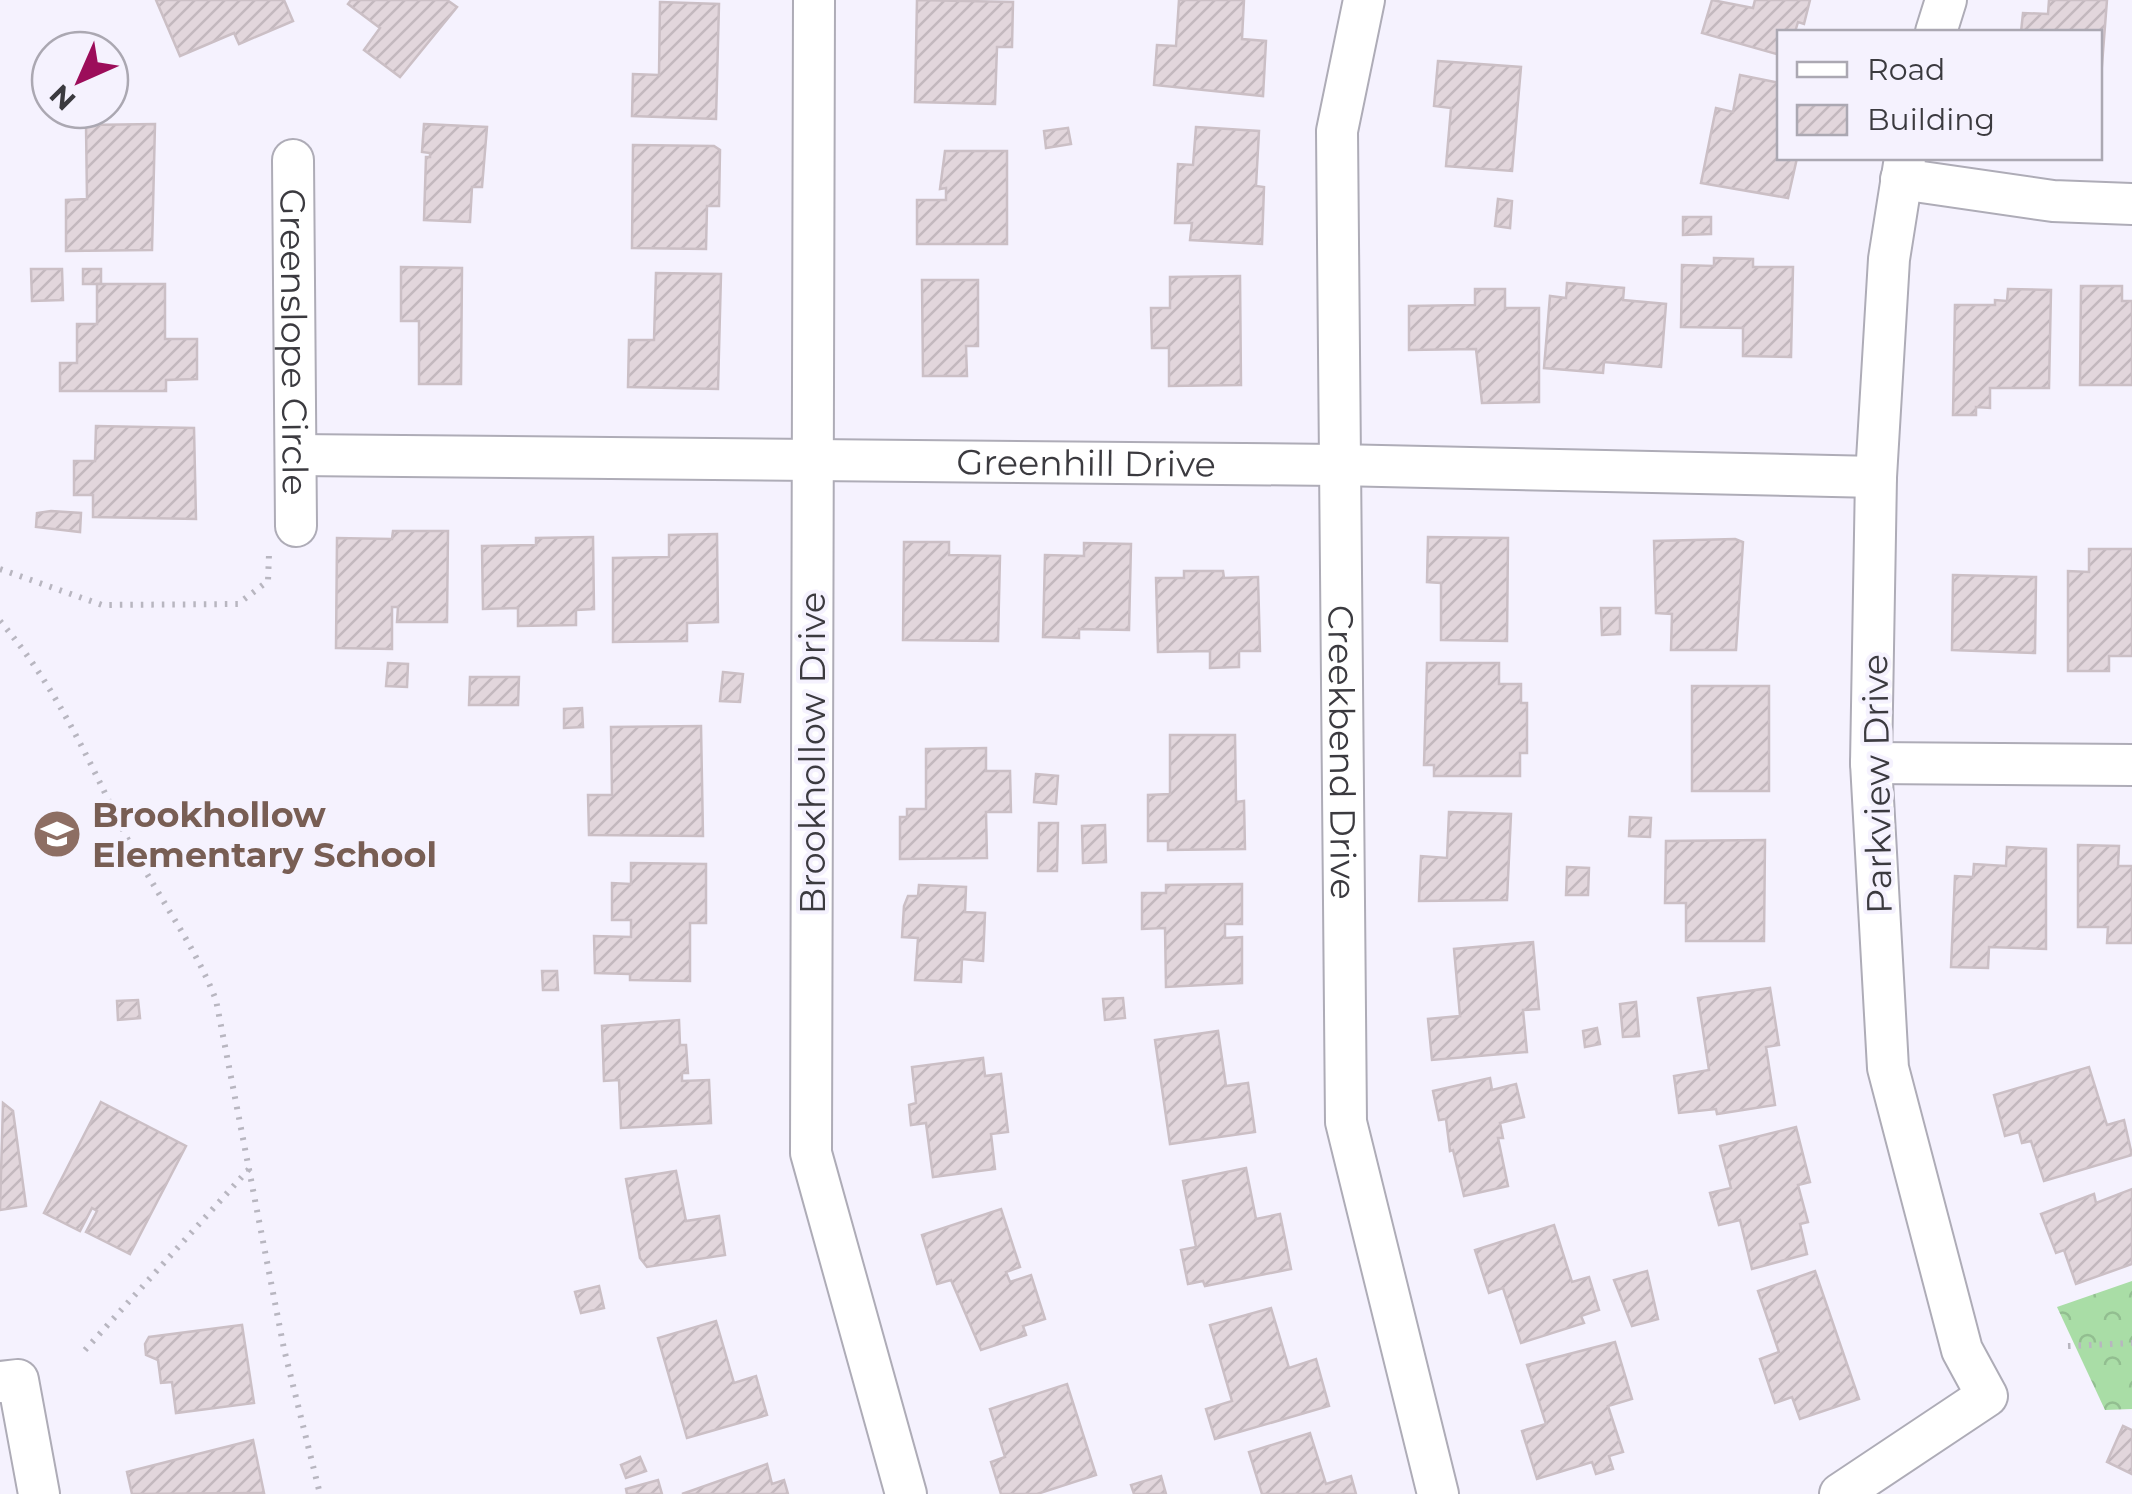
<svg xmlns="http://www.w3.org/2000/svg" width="2132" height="1494" font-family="Montserrat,sans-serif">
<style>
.park{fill:url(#park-crowns)}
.building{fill:url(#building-hatch);stroke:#cbbfc5;stroke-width:2.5}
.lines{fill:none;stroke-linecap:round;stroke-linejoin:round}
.street-casing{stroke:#aeacb7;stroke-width:44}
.path{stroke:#b8b6c0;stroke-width:6;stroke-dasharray:2.5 8;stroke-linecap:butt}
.street{stroke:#fff;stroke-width:40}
.labels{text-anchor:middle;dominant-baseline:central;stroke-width:8;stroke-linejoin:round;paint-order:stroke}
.street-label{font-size:35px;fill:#3b3a3f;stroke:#f5f2fe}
.education-label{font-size:35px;font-weight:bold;fill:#785e54;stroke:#f5f2fe;text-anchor:start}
</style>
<defs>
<pattern id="park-crowns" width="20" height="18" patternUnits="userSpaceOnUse" patternTransform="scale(2.5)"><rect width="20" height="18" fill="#a9dda6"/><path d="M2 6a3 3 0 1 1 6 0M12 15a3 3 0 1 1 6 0" fill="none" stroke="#92be90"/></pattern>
<pattern id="building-hatch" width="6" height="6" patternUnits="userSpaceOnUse" patternTransform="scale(2.5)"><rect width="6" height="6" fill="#e2d6dc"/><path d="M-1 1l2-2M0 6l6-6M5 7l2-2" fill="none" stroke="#c3b8be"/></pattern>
</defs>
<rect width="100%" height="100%" fill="#f5f2fe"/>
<polygon class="park" points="2132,1281 2132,1409 2105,1410 2057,1307"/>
<g class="building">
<polygon points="156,0 284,0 293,21 239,44 234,33 180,56"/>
<polygon points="351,0 447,0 457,7 400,77 364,50 380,28 348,4"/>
<polygon points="917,0 1013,2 1012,47 997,47 995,104 915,102"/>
<polygon points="1179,0 1244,0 1242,39 1266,41 1263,96 1154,85 1157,45 1176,46"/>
<polygon points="1712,0 1753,8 1755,0 1810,0 1804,24 1798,22 1795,32 1780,32 1780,55 1702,33"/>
<polygon points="2049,0 2107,0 2100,91 2100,32 2021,32 2023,13 2048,14"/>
<polygon points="660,2 719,4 716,119 632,116 633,74 659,75"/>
<polygon points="1438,61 1521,67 1512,171 1446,166 1451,108 1434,106"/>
<polygon points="1740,75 1780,83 1780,158 1797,158 1788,198 1701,183 1716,108 1733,112"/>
<polygon points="155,124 152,250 66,251 66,200 87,199 86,125"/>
<polygon points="424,124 487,127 482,187 472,187 470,222 424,220 426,157 430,157 430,153 422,152"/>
<polygon points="1196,127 1259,131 1256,186 1264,187 1262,244 1190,240 1192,223 1175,223 1178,164 1193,165"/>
<polygon points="1068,128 1071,144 1046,148 1044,131"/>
<polygon points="633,145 714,146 720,150 719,206 707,206 706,249 632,248"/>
<polygon points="945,151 1007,151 1007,244 917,244 917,200 946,200 946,188 940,189"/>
<polygon points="1498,199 1512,201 1510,228 1495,226"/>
<polygon points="1683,217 1711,217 1711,234 1683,235"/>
<polygon points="1714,258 1753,259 1753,267 1793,267 1791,357 1743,356 1743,328 1681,327 1682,265 1714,266"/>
<polygon points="401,267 462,268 461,384 419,384 419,321 401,321"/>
<polygon points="31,269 62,269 63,300 32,301"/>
<rect x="83" y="269" width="18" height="15"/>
<polygon points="656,273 721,274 718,389 628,387 629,340 654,340"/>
<polygon points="1240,276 1241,385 1169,386 1169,348 1152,348 1151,308 1170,308 1170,277"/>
<polygon points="922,280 978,280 978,346 966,346 967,376 923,376"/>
<polygon points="1567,283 1624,288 1623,300 1666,304 1661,367 1604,362 1603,373 1544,368 1550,296 1566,298"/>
<polygon points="97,284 165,284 165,339 197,339 197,379 166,380 166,391 60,391 60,363 77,363 77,324 97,324"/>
<polygon points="2081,286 2122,286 2122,301 2132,301 2132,385 2080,385"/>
<polygon points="1475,289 1505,289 1505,308 1539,308 1539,402 1482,403 1476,349 1409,350 1409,306 1475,305"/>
<polygon points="2008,289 2051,290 2049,388 1990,388 1990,408 1976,407 1976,415 1953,415 1955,305 1995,305 1995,300 2007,301"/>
<polygon points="96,426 194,428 196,519 93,517 93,495 74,495 74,461 95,461"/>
<polygon points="51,511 81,513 80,532 36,527 37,513"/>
<polygon points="393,531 448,531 447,622 397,622 398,607 392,607 392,649 336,648 337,538 392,539"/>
<polygon points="717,534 718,622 687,623 687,641 613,642 613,558 669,557 669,535"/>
<polygon points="593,537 594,609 576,610 576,625 518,626 518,608 483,609 482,546 536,545 536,538"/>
<polygon points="1428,537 1508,538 1507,641 1441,640 1441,583 1427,582"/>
<polygon points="1735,539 1743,542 1736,650 1671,650 1672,614 1656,613 1654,541"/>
<polygon points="904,542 949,542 949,555 1000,556 998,641 903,640"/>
<polygon points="1084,543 1131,544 1129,630 1079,629 1079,638 1043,637 1045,555 1084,556"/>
<polygon points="2089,549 2132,549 2132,656 2109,656 2109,671 2068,671 2068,571 2089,572"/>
<polygon points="1184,571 1223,571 1224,578 1258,577 1260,651 1239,651 1239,667 1210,668 1210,651 1158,652 1156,578 1184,578"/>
<polygon points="1953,575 2036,577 2035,653 1952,650"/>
<polygon points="1601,608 1620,608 1620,634 1602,635"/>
<polygon points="388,663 408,664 407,687 386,686"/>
<polygon points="1427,663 1499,663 1499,684 1521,684 1521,703 1527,703 1527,753 1520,753 1520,776 1434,776 1434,765 1424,765"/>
<polygon points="723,672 743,674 740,702 720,701"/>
<polygon points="470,677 519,677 518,705 469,705"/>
<rect x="1692" y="686" width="77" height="105"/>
<polygon points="582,708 583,727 564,728 564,709"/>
<polygon points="701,726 703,836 589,835 588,795 612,795 611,727"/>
<polygon points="1170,735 1235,735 1236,802 1244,801 1245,849 1168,850 1168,841 1148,841 1148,795 1170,794"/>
<polygon points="986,748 986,771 1010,771 1011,812 986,812 987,858 900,859 900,817 907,817 907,809 926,809 926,749"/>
<polygon points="1036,774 1058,776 1056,804 1034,802"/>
<polygon points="1449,812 1511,814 1507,900 1419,901 1421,856 1447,858"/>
<polygon points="1630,817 1651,818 1650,837 1629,836"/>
<polygon points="1039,823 1058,823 1057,871 1038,871"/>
<polygon points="1105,825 1106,862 1083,863 1082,826"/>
<polygon points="1765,840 1764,941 1686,941 1686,903 1665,903 1666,841"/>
<polygon points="2078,845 2119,846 2118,866 2132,866 2132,943 2107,943 2108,927 2078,927"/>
<polygon points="2007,847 2046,849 2046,949 1989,947 1988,968 1951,967 1955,876 1973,877 1974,864 2006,866"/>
<polygon points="631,863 706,864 706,923 690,923 690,981 630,980 630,974 595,973 594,936 631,937 631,920 612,920 612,883 631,884"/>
<polygon points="1567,867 1589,868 1588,895 1566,895"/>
<polygon points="1242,884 1242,924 1225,924 1225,938 1242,937 1242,983 1166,987 1165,928 1142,929 1142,893 1166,893 1166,885"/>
<polygon points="919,885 966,887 965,912 985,913 983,961 962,959 961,982 915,980 918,938 902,937 904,906 908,896 918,896"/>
<polygon points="1533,942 1539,1009 1523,1010 1527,1052 1432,1060 1428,1019 1460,1016 1454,949"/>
<polygon points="542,971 557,971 558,990 543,990"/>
<polygon points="1770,988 1779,1045 1766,1047 1775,1105 1717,1114 1716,1109 1679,1113 1674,1076 1709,1070 1698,998"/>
<polygon points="1123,998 1125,1018 1105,1020 1103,999"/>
<polygon points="138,1000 140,1018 118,1020 117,1001"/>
<polygon points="1636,1002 1639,1036 1623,1037 1620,1004"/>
<polygon points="679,1020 680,1045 686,1045 688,1073 682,1073 682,1081 709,1080 711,1123 621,1128 619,1080 604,1081 602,1026"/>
<polygon points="1597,1028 1600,1044 1585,1047 1583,1031"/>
<polygon points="1218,1031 1226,1086 1248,1083 1255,1132 1170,1144 1155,1040"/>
<polygon points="983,1058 985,1076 1001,1074 1008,1132 991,1134 995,1169 933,1177 926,1123 911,1125 909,1105 916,1103 912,1067"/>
<polygon points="2089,1067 2107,1125 2124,1120 2132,1155 2044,1181 2031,1141 2022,1143 2019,1132 2005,1136 1994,1095"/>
<polygon points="1490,1078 1492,1090 1516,1084 1524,1117 1500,1123 1503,1138 1498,1138 1508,1186 1464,1196 1453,1150 1450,1151 1446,1119 1439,1120 1433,1091"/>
<polygon points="101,1102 186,1146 130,1254 86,1232 97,1211 92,1208 80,1231 44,1213"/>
<polygon points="3,1103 13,1111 26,1206 0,1210"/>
<polygon points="1796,1127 1810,1182 1798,1185 1808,1222 1800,1224 1807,1254 1752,1269 1740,1220 1719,1225 1710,1193 1731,1188 1720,1146"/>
<polygon points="1246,1168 1256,1219 1280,1214 1291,1269 1205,1286 1203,1281 1188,1284 1181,1250 1196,1247 1183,1181"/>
<polygon points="676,1171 686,1221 719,1216 725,1255 647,1267 640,1258 626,1179"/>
<polygon points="2132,1189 2132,1264 2076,1284 2064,1250 2056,1253 2041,1214 2094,1194 2096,1203"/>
<polygon points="1001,1209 1020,1267 1006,1272 1010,1282 1031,1275 1045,1319 1023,1326 1026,1335 981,1350 951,1280 937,1284 922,1235"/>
<polygon points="1554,1225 1572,1282 1589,1277 1599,1310 1581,1316 1584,1323 1521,1343 1503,1288 1489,1293 1475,1250"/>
<polygon points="1647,1271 1658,1319 1632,1326 1614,1280"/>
<polygon points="1815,1271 1859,1399 1800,1419 1792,1397 1775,1403 1760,1359 1779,1352 1758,1291"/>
<polygon points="599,1286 604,1308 581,1313 575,1292"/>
<polygon points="1271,1308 1289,1368 1316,1359 1329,1406 1215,1439 1206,1409 1232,1401 1210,1325"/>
<polygon points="716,1321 734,1383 756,1376 767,1415 687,1438 658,1338"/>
<polygon points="242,1325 254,1403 176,1413 172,1382 161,1383 158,1360 146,1355 145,1344 149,1337"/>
<polygon points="1615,1342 1632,1399 1608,1406 1623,1452 1609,1456 1613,1469 1596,1474 1592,1462 1537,1479 1522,1431 1546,1424 1527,1365"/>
<polygon points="1067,1384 1096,1475 1037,1494 1001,1494 991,1462 1005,1457 990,1409"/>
<polygon points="2123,1426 2132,1430 2132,1474 2107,1462"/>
<polygon points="1310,1433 1326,1484 1351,1476 1356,1494 1262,1494 1249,1452"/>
<polygon points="253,1440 264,1493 132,1494 127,1472"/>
<polygon points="640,1457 646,1471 626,1478 621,1465"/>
<polygon points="767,1464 772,1484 784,1480 788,1494 682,1494"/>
<polygon points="1161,1476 1166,1494 1134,1494 1131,1485"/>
<polygon points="658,1480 662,1494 627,1494 626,1489"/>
</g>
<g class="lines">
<g class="street-casing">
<g id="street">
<polyline points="814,0 811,1153 906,1494"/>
<path id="s1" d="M1364,0L1337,131L1346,1122L1438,1494"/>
<polyline points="1936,32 1946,0"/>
<path id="s2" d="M293,160L296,526"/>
<polyline points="1901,179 2053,201 2132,204"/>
<path id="s3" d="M296,455L1337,465L1876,477"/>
<polyline points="1871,763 2132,765"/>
<polyline points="0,1382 18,1380 39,1494"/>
<polyline points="1840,1494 1987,1396 1962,1350 1888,1068 1871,763 1876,477 1889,259 1905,158"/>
</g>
</g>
<g class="path">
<polyline points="0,569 102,605 238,604 268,581 269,554"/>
<path d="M0,621C56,686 87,757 124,832C153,890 193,941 216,1000L284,1349L320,1494"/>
<polyline points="2068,1346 2132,1343"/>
<polyline points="85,1350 249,1169"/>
</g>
<use href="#street" class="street"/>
</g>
<defs>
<g id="school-disc" transform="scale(2.5)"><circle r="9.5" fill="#8d6e63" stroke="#f5f2fe"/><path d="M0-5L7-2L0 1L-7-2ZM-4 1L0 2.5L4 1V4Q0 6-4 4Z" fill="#fff"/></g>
</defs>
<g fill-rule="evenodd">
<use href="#school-disc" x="57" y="834"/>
</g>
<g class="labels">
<g class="street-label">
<text stroke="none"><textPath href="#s2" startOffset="182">Greenslope Circle</textPath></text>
<text stroke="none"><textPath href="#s3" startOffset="790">Greenhill Drive</textPath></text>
<text stroke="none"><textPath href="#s1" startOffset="755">Creekbend Drive</textPath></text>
<text transform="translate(812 753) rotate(-90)">Brookhollow Drive</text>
<text transform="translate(1877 784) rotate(-91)">Parkview Drive</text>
</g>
<g class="education-label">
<text x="92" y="814">Brookhollow<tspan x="92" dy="40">Elementary School</tspan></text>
</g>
</g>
<rect x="1777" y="30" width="325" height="130" fill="#f5f2fe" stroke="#aba8b2" stroke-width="2.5"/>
<rect x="1797" y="62" width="50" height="15" fill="#ffffff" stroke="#aba8b2" stroke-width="2.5"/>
<text x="1867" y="80" font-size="30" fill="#3b3a3f">Road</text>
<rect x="1797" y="105" width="50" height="30" fill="url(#building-hatch)" stroke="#aba8b2" stroke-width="2.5"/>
<text x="1867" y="130" font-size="30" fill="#3b3a3f">Building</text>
<g transform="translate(80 80) rotate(225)"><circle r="48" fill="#f5f2fe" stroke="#aba8b2" stroke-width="2.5"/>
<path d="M0-8L18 38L0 25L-18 38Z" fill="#9c0d5a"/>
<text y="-15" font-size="28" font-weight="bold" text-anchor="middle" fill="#3b3a3f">N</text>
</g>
</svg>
